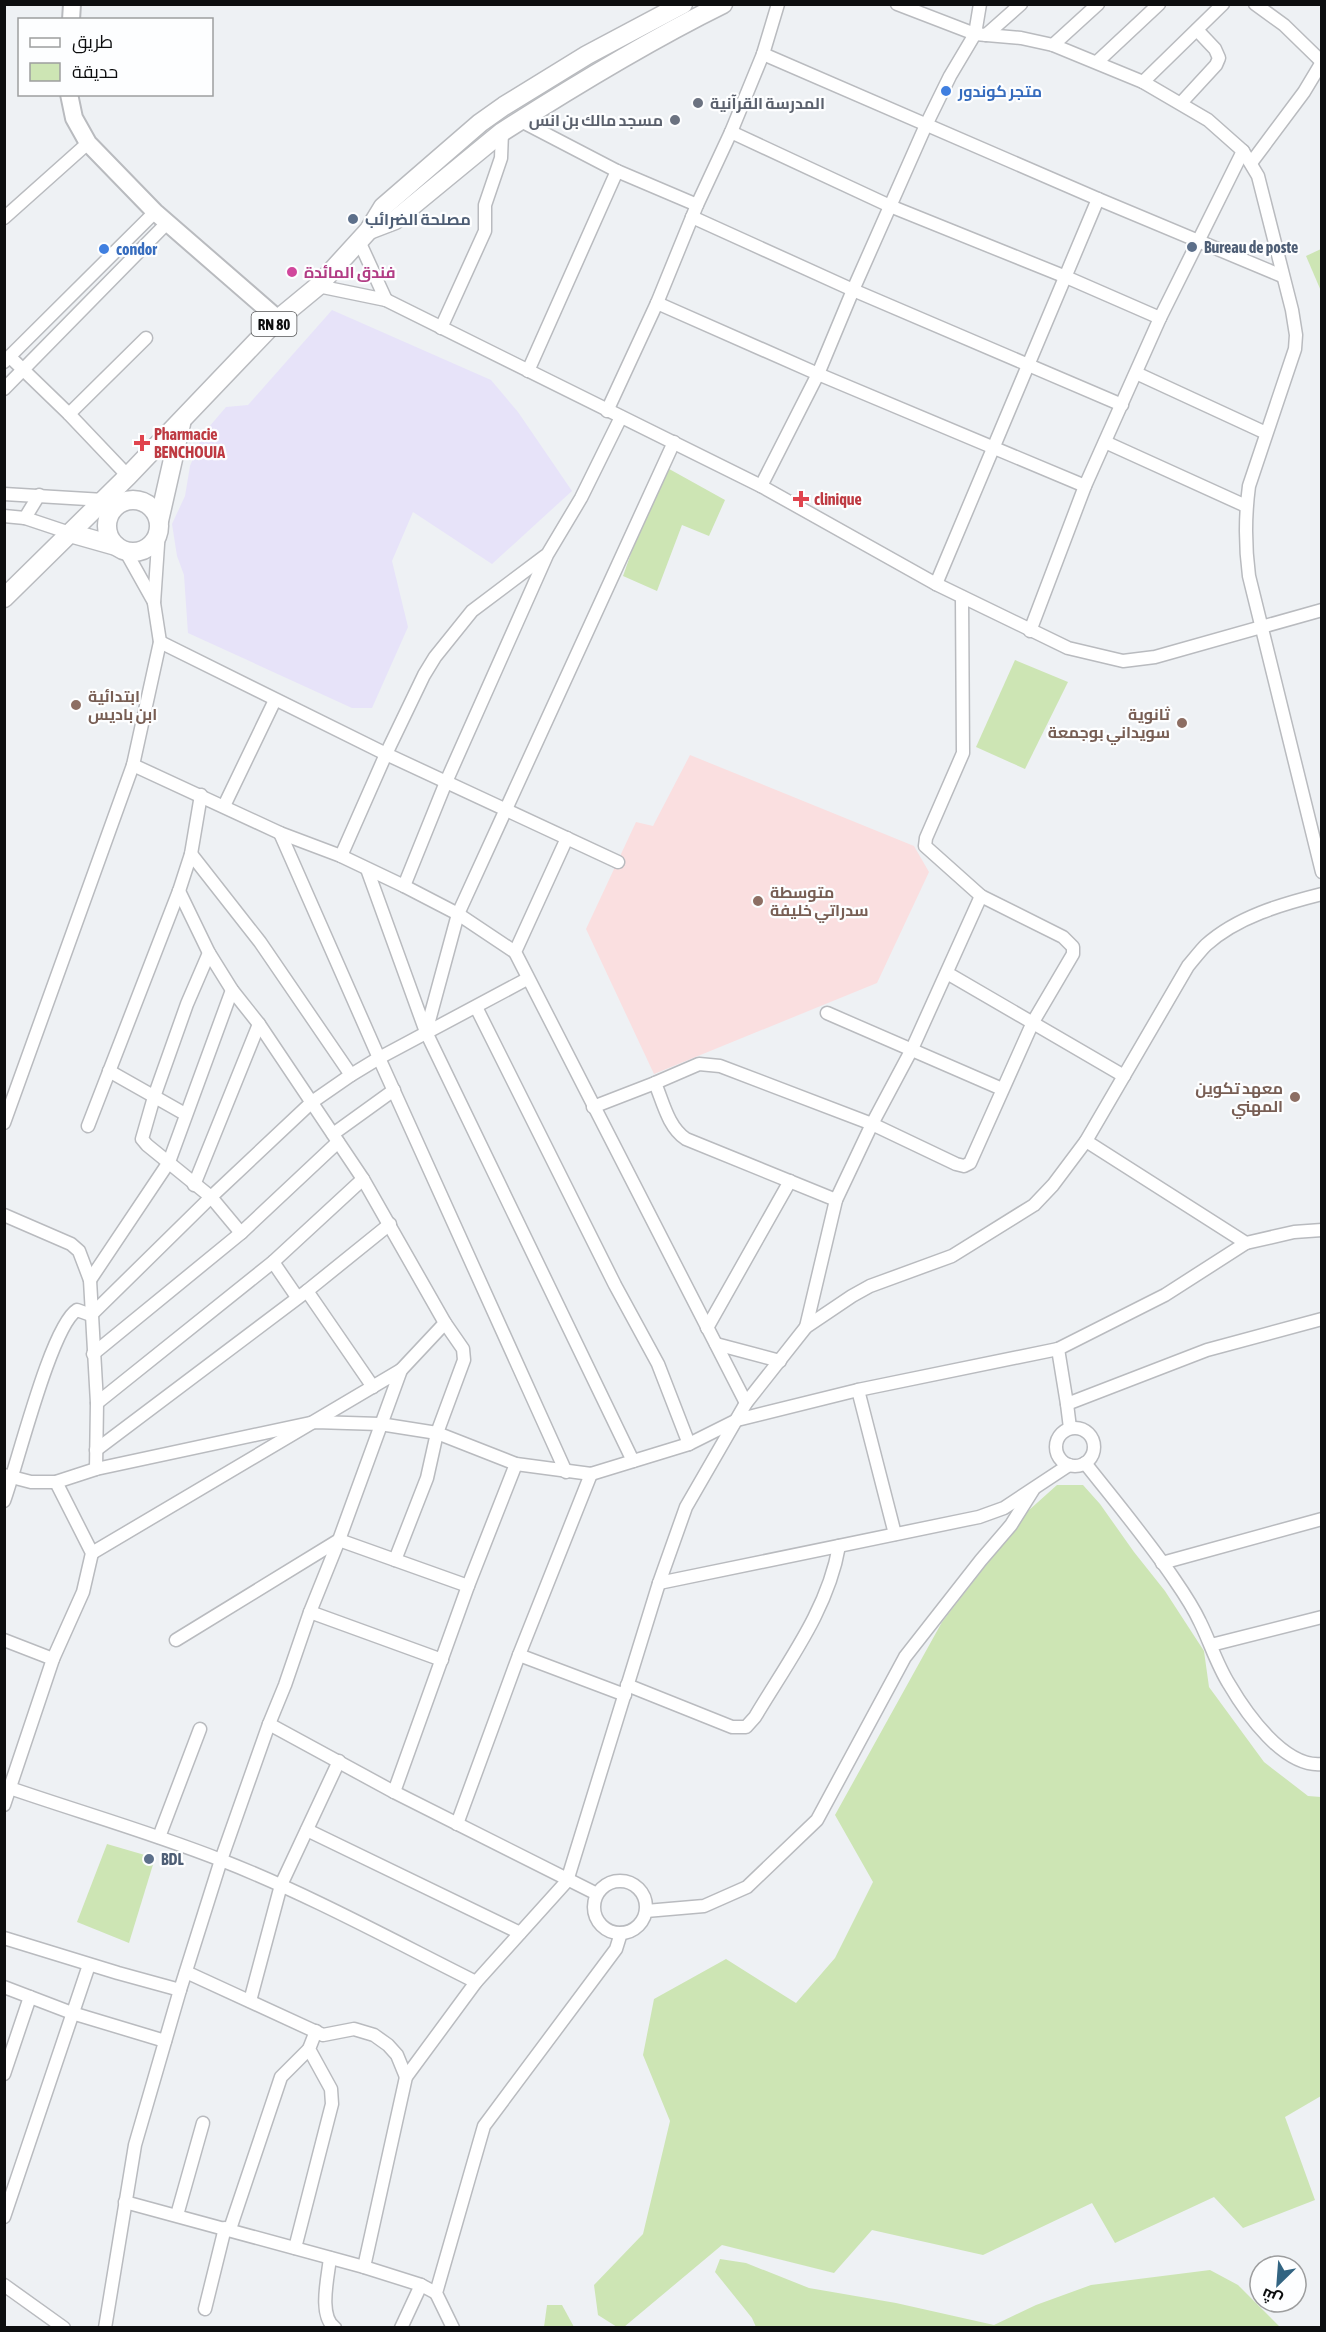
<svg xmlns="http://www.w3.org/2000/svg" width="1326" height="2332" font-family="'Asap Condensed',Cairo,sans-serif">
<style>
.industrial{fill:#e7e3f9}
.education{fill:#fadfe0}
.green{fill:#cde5b4}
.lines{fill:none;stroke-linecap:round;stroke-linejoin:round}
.street-casing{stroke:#b9bbbf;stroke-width:15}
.secondary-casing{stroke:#b9bbbf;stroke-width:20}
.primary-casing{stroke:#b9bbbf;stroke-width:21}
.street{stroke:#fff;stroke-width:12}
.secondary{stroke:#fff;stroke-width:16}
.primary{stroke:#fff;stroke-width:18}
.shop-dot{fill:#3f7fe0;stroke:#fdfeff;stroke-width:2}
.worship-dot{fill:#6b7280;stroke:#fdfeff;stroke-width:2}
.service-dot{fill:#5c6f8a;stroke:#fdfeff;stroke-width:2}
.hotel-dot{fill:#d1479c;stroke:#fdfeff;stroke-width:2}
.health-dot{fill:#e0444e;stroke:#fdfeff;stroke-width:2}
.education-dot{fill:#8d6e63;stroke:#fdfeff;stroke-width:2}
.labels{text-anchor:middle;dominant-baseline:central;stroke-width:4.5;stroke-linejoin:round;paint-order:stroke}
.shield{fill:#fdfeff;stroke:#555657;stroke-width:1.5}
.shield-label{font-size:15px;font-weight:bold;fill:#0d0e0f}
.shop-label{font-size:16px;font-weight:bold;fill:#366cbe;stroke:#fdfeff;text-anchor:start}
.worship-label{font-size:16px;font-weight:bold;fill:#5b616d;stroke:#fdfeff;text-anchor:start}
.service-label{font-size:16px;font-weight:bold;fill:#4e5e75;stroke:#fdfeff;text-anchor:start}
.hotel-label{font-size:16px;font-weight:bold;fill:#b23c85;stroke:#fdfeff;text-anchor:start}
.health-label{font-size:16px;font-weight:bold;fill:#be3a42;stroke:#fdfeff;text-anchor:start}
.education-label{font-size:16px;font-weight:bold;fill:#785e54;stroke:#fdfeff;text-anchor:start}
</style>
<rect width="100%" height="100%" fill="#eef1f4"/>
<polygon class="industrial" points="332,310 491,380 518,412 572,491 492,564 413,512 392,561 408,627 372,708 352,708 188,633 184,575 177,556 172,524 185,496 190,466 203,434 226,407 248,405"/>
<polygon class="education" points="690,755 914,846 929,872 877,983 654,1074 586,929 636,822 653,826"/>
<g class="green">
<polygon points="1321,249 1321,291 1306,256"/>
<polygon points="662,465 725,500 709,536 682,525 657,591 623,576"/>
<polygon points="1015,660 1068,682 1025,769 976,747"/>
<polygon points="1057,1485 1083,1485 1100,1504 1134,1552 1165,1591 1204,1651 1209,1687 1264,1762 1308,1796 1321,1797 1321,2096 1285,2117 1315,2200 1243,2228 1214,2197 1115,2243 1092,2203 983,2255 872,2230 834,2273 722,2245 624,2327 617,2327 598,2315 594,2285 643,2234 670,2121 643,2055 654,1999 726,1959 796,2003 835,1958 873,1882 835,1815 942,1622 1028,1511"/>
<polygon points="107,1844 155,1858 129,1943 77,1922"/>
<polygon points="720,2259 746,2263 809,2288 896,2303 994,2325 1036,2305 1091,2285 1210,2270 1238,2285 1280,2327 756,2327 752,2318 715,2272"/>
<polygon points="547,2305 562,2305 574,2327 544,2327"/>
</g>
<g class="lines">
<g class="street-casing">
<g id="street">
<path d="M897,4L975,34L1021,38L1053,45L1143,82L1208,120L1243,151L1258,176L1292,310L1296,335L1295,349L1249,486C1245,516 1245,546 1249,576L1322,872"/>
<polyline points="1255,4 1284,25 1322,62"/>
<polyline points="986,35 1021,4"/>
<polyline points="1053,45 1098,4"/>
<polyline points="763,54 1098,199 1282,276"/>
<polyline points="1097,62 1159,4"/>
<polyline points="1143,82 1223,4"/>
<polyline points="1181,103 1216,65 1219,58 1215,49 1197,30"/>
<polyline points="519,120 617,171 697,205"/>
<polyline points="731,132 890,206 1066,277 1160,318"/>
<polyline points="1251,163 1304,92 1322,62"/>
<polyline points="692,217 853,290 1122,405"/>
<polyline points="4,218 88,143"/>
<polyline points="318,286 386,300 359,241"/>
<polyline points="386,300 761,486 936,584 1068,648 1123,661 1155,657 1322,610"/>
<polyline points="657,303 818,374 1085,486"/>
<polyline points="441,328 485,231 485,205 501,158 502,132"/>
<polyline points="10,357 69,414 128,476"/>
<polyline points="4,362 155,212"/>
<polyline points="528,371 617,171"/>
<polyline points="1136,373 1266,433"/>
<polyline points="4,389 167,223"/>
<polyline points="607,411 657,303 697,205 731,132 763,54 778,4"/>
<polyline points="69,414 146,338"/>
<polyline points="1105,442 1246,506"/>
<polyline points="761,486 818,374 853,290 926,125 950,76 975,34 980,4"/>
<polyline points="4,494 104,500"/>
<polyline points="4,516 25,518 70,533"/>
<polyline points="25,518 39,495"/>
<polyline points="126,552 154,602"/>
<polyline points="936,584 1098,199"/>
<polyline points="1030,631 1085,486 1160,318 1243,151"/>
<polyline points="160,642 386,754 618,862"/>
<polyline points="133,765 280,833 341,856 404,886 458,914 515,952"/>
<polyline points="224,806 275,700"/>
<polyline points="280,833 379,1058 566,1472"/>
<polyline points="567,838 515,952 746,1403"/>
<polyline points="191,854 260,942 351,1075"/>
<polyline points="341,856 386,754 424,675 435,657 472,611 545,556"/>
<polyline points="367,869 426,1032 633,1461"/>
<polyline points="404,886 446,782 547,555 581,498 621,417"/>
<polyline points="179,891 209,953 232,990 259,1024 363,1179 445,1323 463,1349 464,1360 437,1433 427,1478 395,1560"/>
<polyline points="209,953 187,1004 154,1097 142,1139 147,1145 211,1197 241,1233"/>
<polyline points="947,973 1124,1076"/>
<polyline points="476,1007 615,1285 658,1364 689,1444"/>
<polyline points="827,1013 1002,1089"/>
<polyline points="426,1032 458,914 674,442"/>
<polyline points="109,1071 185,1114"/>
<polyline points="655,1083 699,1064 720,1066 872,1124 956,1164 964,1166 970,1163 1033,1022 1073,954 1073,947 1063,937 981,896 925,846 926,838 963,753 962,597"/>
<path d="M593,1107L655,1083C663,1102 668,1127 686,1139L836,1200"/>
<polyline points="4,1123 133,765 160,642 154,603 159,530"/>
<polyline points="88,1126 179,891 191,854 201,795"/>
<polyline points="333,1134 394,1090"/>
<polyline points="1086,1141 1246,1243 1294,1232 1322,1230"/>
<polyline points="194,1185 259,1024"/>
<polyline points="4,1215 71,1244 79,1251 90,1280 97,1403 96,1469"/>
<polyline points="273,1262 297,1297"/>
<polyline points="90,1280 169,1162 232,990"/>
<polyline points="307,1291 373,1387"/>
<polyline points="806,1327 836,1200 872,1124 912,1049 981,896"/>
<polyline points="707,1328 790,1181"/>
<polyline points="716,1344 780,1361"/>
<polyline points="1058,1349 1067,1404 1207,1350 1322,1319"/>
<polyline points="93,1354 241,1233 338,1142"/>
<polyline points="401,1370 445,1323"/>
<polyline points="858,1390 895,1534"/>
<polyline points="97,1403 273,1262 363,1179"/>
<polyline points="1067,1404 1070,1428"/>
<circle cx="1075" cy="1447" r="19"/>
<polyline points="96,1450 307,1291 390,1224"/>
<path d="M1085,1463C1115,1501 1147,1539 1174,1579C1183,1592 1193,1607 1200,1622C1210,1642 1217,1665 1229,1684C1246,1713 1284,1768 1322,1764"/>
<polyline points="4,1475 31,1482 56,1482 96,1469 315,1422 380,1424 437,1433 516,1464 591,1474 689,1444 737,1420 858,1390 1058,1349 1165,1295 1246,1243"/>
<path d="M4,1501C17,1466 51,1326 77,1310L91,1315L211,1197L312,1102L351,1075L379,1058L527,979"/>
<polyline points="92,1553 401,1370 339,1540 310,1612 285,1685 269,1724 221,1860 180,1990 135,2145 105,2328"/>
<polyline points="1162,1563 1322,1519"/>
<polyline points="659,1583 979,1517 1004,1508 1069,1465"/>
<polyline points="310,1612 442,1660"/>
<polyline points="4,1640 53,1659"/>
<polyline points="176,1640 339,1540 468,1586"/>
<polyline points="1211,1645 1322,1617"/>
<polyline points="519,1655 625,1695"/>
<path d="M627,1685L732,1727H746L755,1717C787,1663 828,1610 839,1546"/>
<polyline points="269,1724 394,1792 597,1894"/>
<path d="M4,1786C76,1811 150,1832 221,1860C308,1894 392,1940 476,1982"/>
<polyline points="394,1792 468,1586 516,1464"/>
<polyline points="4,1805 53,1659 83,1592 92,1553 56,1482"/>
<polyline points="457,1824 519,1655 591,1474"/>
<polyline points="307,1830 520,1933"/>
<polyline points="159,1837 200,1729"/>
<circle cx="620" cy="1907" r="26"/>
<polyline points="646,1911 704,1906 747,1887 817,1820 905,1657 981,1560 1011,1525 1033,1490"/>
<polyline points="4,1938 118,1973 180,1990"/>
<polyline points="186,1972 323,2035 354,2029 374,2035 388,2045 397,2055 406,2077"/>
<polyline points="4,1987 72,2013 165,2041"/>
<polyline points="250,2001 281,1885 339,1761"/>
<polyline points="4,2074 30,1997"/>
<polyline points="125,2202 364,2267 421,2285 436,2293"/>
<polyline points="177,2215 203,2123"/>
<polyline points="4,2217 89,1965"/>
<polyline points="230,2229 281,2077 309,2049"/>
<polyline points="295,2248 332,2104 331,2089 309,2049 316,2031"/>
<path d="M330,2258C328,2277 318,2316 335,2328"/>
<path d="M364,2267L406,2077L476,1982L567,1881L659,1583L686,1507L746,1403L806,1327L852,1296L870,1286L952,1256L1034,1205L1053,1185L1086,1141L1188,966C1194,959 1200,951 1206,945C1237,917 1282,904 1322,894"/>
<polyline points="4,2285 64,2328"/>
<polyline points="205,2309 225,2228"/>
<polyline points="401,2328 421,2285"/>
<polyline points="453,2328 436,2293 484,2126 616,1949 621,1933"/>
</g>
</g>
<g class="secondary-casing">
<g id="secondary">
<polyline points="71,20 72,4"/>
<polyline points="69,94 74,118 88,143 155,212 278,319"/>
</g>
</g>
<g class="primary-casing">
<g id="primary">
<path d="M369,230L395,220L502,132C574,86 646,42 723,4"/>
<circle cx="133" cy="526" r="26"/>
<polyline points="159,521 181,424"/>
<polyline points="70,533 116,546"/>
<polyline points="4,598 128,476 278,319 318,286 369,230 383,207 480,123 504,106 587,55 683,4"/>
</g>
</g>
<use href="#street" class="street"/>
<use href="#secondary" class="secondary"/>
<use href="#primary" class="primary"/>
</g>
<g class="shop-dot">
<circle cx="946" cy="91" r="6"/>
<circle cx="104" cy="249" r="6"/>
</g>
<g class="worship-dot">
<circle cx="698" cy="103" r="6"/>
<circle cx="675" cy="120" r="6"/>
</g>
<g class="service-dot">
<circle cx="353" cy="219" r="6"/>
<circle cx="1192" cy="247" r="6"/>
<circle cx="149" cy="1859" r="6"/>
</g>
<circle class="hotel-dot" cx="292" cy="272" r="6"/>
<g class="health-dot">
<path d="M139 434h6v6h6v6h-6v6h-6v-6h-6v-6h6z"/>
<path d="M798 490h6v6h6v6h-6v6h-6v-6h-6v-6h6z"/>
</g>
<g class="education-dot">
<circle cx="76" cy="705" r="6"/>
<circle cx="1182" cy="723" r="6"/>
<circle cx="758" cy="901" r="6"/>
<circle cx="1295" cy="1097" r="6"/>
</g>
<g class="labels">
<rect class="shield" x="251.5" y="312" width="45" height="24" rx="4.5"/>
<g class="shield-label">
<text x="274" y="324">RN 80</text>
</g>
<g class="shop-label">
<text x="958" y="91">متجر كوندور</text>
<text x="116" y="249">condor</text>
</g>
<g class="worship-label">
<text x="710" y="103">المدرسة القرآنية</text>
<text x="663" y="120" text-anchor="end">مسجد مالك بن انس</text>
</g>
<g class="service-label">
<text x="365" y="219">مصلحة الضرائب</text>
<text x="1204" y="247">Bureau de poste</text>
<text x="161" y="1859">BDL</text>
</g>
<g class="hotel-label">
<text x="304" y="272">فندق المائدة</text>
</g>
<g class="health-label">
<text x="154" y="434">Pharmacie<tspan x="154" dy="18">BENCHOUIA</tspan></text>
<text x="814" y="499">clinique</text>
</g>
<g class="education-label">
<text x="88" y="696">ابتدائية<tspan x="88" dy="18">ابن باديس</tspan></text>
<text x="1170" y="714" text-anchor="end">ثانوية<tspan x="1170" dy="18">سويداني بوجمعة</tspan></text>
<text x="770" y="892">متوسطة<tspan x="770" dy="18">سدراتي خليفة</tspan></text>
<text x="1283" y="1088" text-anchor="end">معهد تكوين<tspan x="1283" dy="18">المهني</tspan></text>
</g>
</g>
<rect width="1326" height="2332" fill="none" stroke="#0d0e0f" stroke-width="12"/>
<rect x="18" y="18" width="195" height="78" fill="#fdfeff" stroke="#9d9e9f" stroke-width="1.5"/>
<rect x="30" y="38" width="30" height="9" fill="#ffffff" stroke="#9d9e9f" stroke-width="1.5"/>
<text x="72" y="48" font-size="18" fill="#0d0e0f">طريق</text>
<rect x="30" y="63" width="30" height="18" fill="#cde5b4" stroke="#9d9e9f" stroke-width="1.5"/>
<text x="72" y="78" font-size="18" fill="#0d0e0f">حديقة</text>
<g transform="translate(1278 2284) rotate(205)"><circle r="28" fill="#fdfeff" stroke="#9d9e9f" stroke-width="1.5"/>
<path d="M0-4.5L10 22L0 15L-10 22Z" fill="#326482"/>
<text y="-9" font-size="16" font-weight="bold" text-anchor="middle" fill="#0d0e0f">ش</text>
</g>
</svg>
